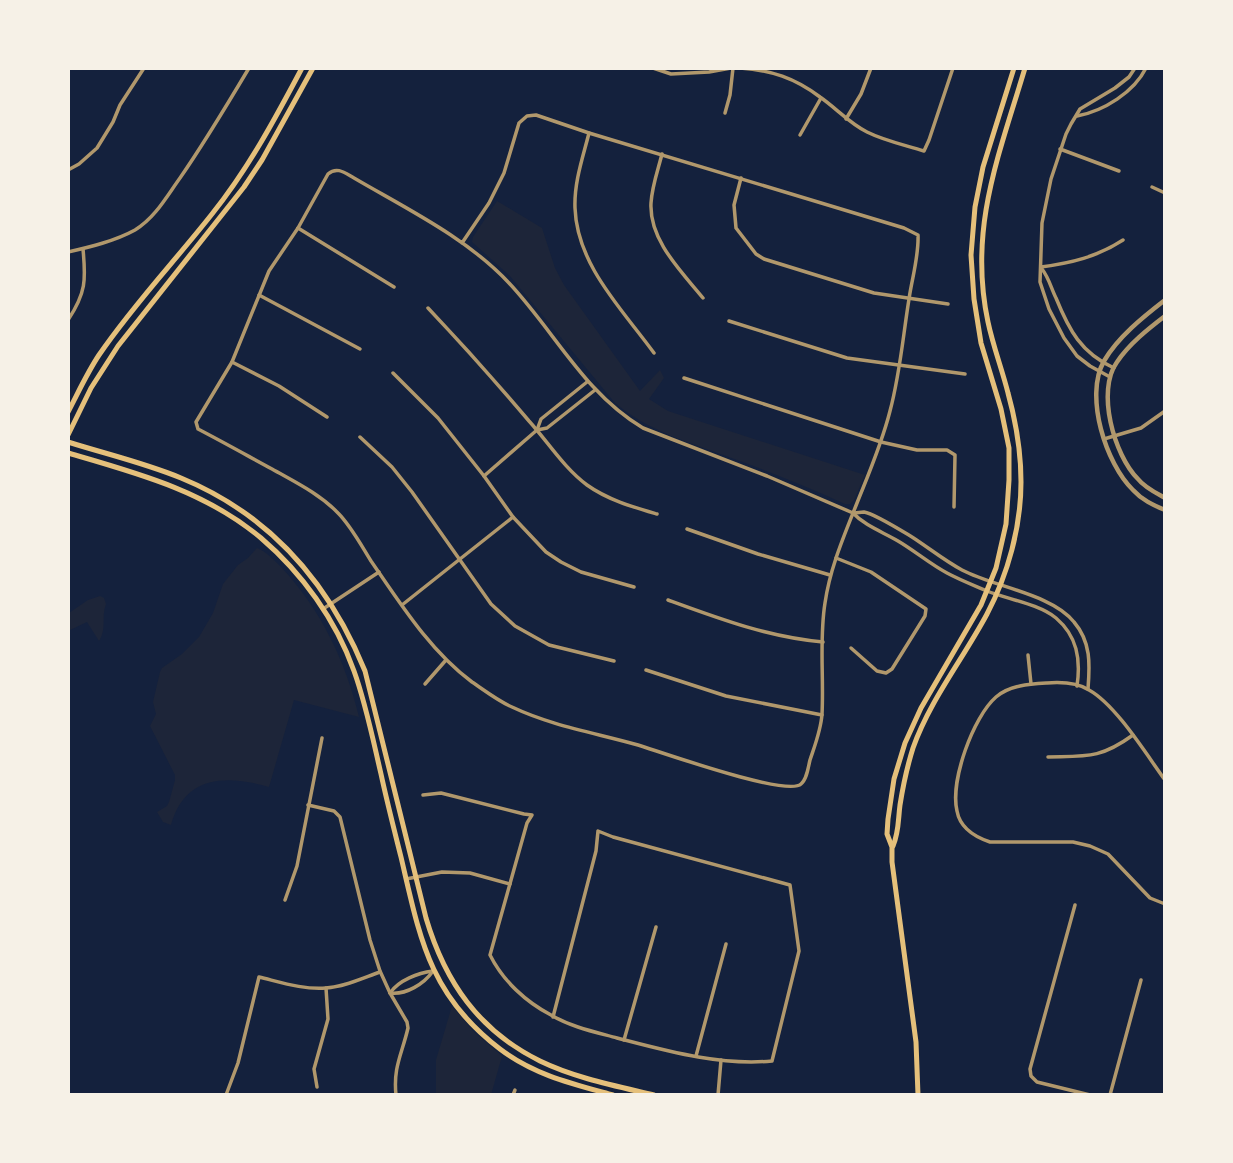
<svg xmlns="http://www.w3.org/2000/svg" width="1233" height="1163" font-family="'IBM Plex Sans',sans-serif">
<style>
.green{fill:#1d2539}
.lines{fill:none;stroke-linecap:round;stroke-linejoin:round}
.minor{stroke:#b1986c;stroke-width:3.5}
.tertiary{stroke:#b1986c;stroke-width:4.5}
.secondary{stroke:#e5c07b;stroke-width:5}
.primary{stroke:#e5c07b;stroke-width:5}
</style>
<rect width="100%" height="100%" fill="#14213d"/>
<g class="green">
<path d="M497,201L542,228L555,268L564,285L640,391L660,370L664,378L649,399L668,411L865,475L854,500L850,504H845C806,486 766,470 726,456C685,441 649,431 615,403L510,276L472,242L473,237Z"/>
<path d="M257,548C267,552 275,561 282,568C321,610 346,662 359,717L294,700L269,787C228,775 185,774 171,825L163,822L157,812L167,806L169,802L175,780V775L150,726L156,714L153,702L160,672L162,668L182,654L199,637L213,613L223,584L238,565L248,558Z"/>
<path d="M100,596L104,598L106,604C101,617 107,629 99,641L87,622L68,631L69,613L88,600Z"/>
<polygon points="452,1006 473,1031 502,1056 491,1095 436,1095 436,1060"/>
</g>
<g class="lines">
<g class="minor">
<polyline points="653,68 671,74 709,72 731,68"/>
<path d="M740,68C771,70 795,78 820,97C836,108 849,123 867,132C885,141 905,145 924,151L929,140L953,68"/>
<polyline points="725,113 730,95 733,68"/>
<path d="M1077,116C1104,111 1134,92 1146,68"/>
<polyline points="846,119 861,94 871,68"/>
<path d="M589,133C583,157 574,182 575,208C577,265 622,309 654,353"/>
<polyline points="800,135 821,98"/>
<polyline points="1060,149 1119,171"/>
<path d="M662,154C658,170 652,186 651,203C649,240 681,271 703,298"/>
<polyline points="68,170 79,164 97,148 113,122 120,105 144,68"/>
<polyline points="741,178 734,205 736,228 756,254 764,259 874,293 948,304"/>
<polyline points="1152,187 1165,193"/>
<polyline points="298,228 394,287"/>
<path d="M462,243L489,203L504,173L519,123L527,116L536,115L589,133L904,228L918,235C919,256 912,278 909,299C903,336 900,374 890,411C882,443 869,473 857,503C844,536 830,568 825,603C819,640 824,677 822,714C821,730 815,745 810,760C808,768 807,779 801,784C787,797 661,752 638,745C596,733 552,726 512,707C498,701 484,690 472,682C430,651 400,603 371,561C361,545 351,526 338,513C320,494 295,482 272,469C248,456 223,442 198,429L196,422L232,362L269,271L298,228L328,174C337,166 345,173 354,178C407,209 467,238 509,283C555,332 584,393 643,428L767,476L853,513C865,526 883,532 898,541C915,551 930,564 947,573C960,580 973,585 987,591C1007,599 1039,604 1056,618C1077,636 1081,659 1077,686"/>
<path d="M68,252C90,247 115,241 135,230C155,218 167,196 180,178C205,142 227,105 249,68"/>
<path d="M1041,267C1071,263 1097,257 1123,240"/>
<path d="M1042,269C1049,278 1051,288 1056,298C1069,330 1081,353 1114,368"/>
<polyline points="259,295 360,349"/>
<path d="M428,308C463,345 496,382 529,421C548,442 564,468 587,485C608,500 633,507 657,514"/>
<path d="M68,320C86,293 86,280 83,249"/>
<polyline points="729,321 847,358 965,374"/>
<polyline points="232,362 279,386 327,417"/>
<polyline points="393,373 438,418 484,476 513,517 546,552 561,562 581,572 634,587"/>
<polyline points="1110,377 1090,366 1077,356 1064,338 1049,309 1040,282 1042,223 1051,179 1066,134 1071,124 1080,109 1115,88 1129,77 1135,68"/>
<polyline points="684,378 881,442 917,450 947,450 955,455 954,507"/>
<polyline points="537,430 541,419 587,382"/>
<polyline points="360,437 392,467 412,492 491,604 515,626 549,645 614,661"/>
<polyline points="1104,439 1141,428 1165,411"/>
<polyline points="484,476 537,430 547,428 595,390"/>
<path d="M854,513C854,513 864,512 864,512C875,514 902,531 912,537C929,548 945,561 962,570C994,587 1052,594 1074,622C1091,642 1090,664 1088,689"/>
<polyline points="687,529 758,554 830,575"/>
<polyline points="836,558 871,572 926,609 925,616 892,669 886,673 877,671 851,648"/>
<path d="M668,600C720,619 768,637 823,642"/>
<polyline points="402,605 513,517"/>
<polyline points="323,609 379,572"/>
<polyline points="1028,655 1031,684"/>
<polyline points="646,670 726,696 822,715"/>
<polyline points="425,684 446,660"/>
<path d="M1048,757C1086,756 1100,759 1133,735"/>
<path d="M1165,780C1146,754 1116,705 1089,690C1078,683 1060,682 1047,683C1030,684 1010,685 996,697C973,717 950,781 957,811C960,828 975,837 990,842H1073L1090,846L1108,854L1150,898L1165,904"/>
<path d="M423,795L441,793L524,814L532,815L527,823L490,955C503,981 526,1002 551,1015C571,1027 595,1032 617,1038C667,1051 720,1066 772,1061L799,951L790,885L613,837L598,831L596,851L553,1017"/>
<path d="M308,805L334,811L340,817L370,940L380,971L390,993L407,1022L408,1028C402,1054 393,1067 396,1095"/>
<polyline points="406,879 442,872 470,873 510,884"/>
<polyline points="285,900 297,866 322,738"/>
<polyline points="1075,905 1030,1069 1031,1076 1037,1082 1090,1095"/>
<path d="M390,993C406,995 424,984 433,971"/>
<path d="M390,993C399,980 418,973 433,971"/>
<polyline points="624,1040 656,927"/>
<polyline points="696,1056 726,944"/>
<polyline points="317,1087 314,1069 328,1019 326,988"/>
<path d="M226,1095L238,1063L259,977C280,982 304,990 326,988C344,987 363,978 380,972"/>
<polyline points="513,1095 515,1090"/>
<polyline points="718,1095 721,1060"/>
<polyline points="1110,1095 1141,980"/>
</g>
<g class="tertiary">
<path d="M1165,300C1143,317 1118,337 1104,361C1084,396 1106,464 1133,490C1142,500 1153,505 1165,510"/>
<path d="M1165,316C1148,329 1129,344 1117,362C1096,391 1114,455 1138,479C1144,487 1156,493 1165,498"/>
</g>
<g class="secondary">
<path d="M68,412C78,393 87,373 99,355C133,305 175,261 212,214C248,169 275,119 302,68"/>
<polyline points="68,435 91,388 118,346 244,187 262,160 313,68"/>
<path d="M68,442C106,454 145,463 181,478C271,515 329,583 365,671L426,918C445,982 479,1031 540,1061C575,1078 616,1086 654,1095"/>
<path d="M68,453C137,473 205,491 261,538C302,573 336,620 354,671C366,704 373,740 381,774C387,802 394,829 401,857C420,938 429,995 500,1049C534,1075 573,1084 613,1095"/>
</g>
<g class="primary">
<path d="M893,846C899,832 898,820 900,805C903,786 907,767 913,748C930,700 963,659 987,614C1008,574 1021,527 1021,482C1021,452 1016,422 1008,393C1002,369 993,346 988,322C968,229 999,155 1025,68"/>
<polyline points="918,1095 916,1042 892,862 892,847 887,834 888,819 894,779 905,743 921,708 981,605 996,568 1006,524 1009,480 1009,448 1001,409 981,343 974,299 971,255 975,207 983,167 1014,68"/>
</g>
</g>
<rect width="1233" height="1163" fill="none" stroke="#f6f1e7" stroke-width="140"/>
</svg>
